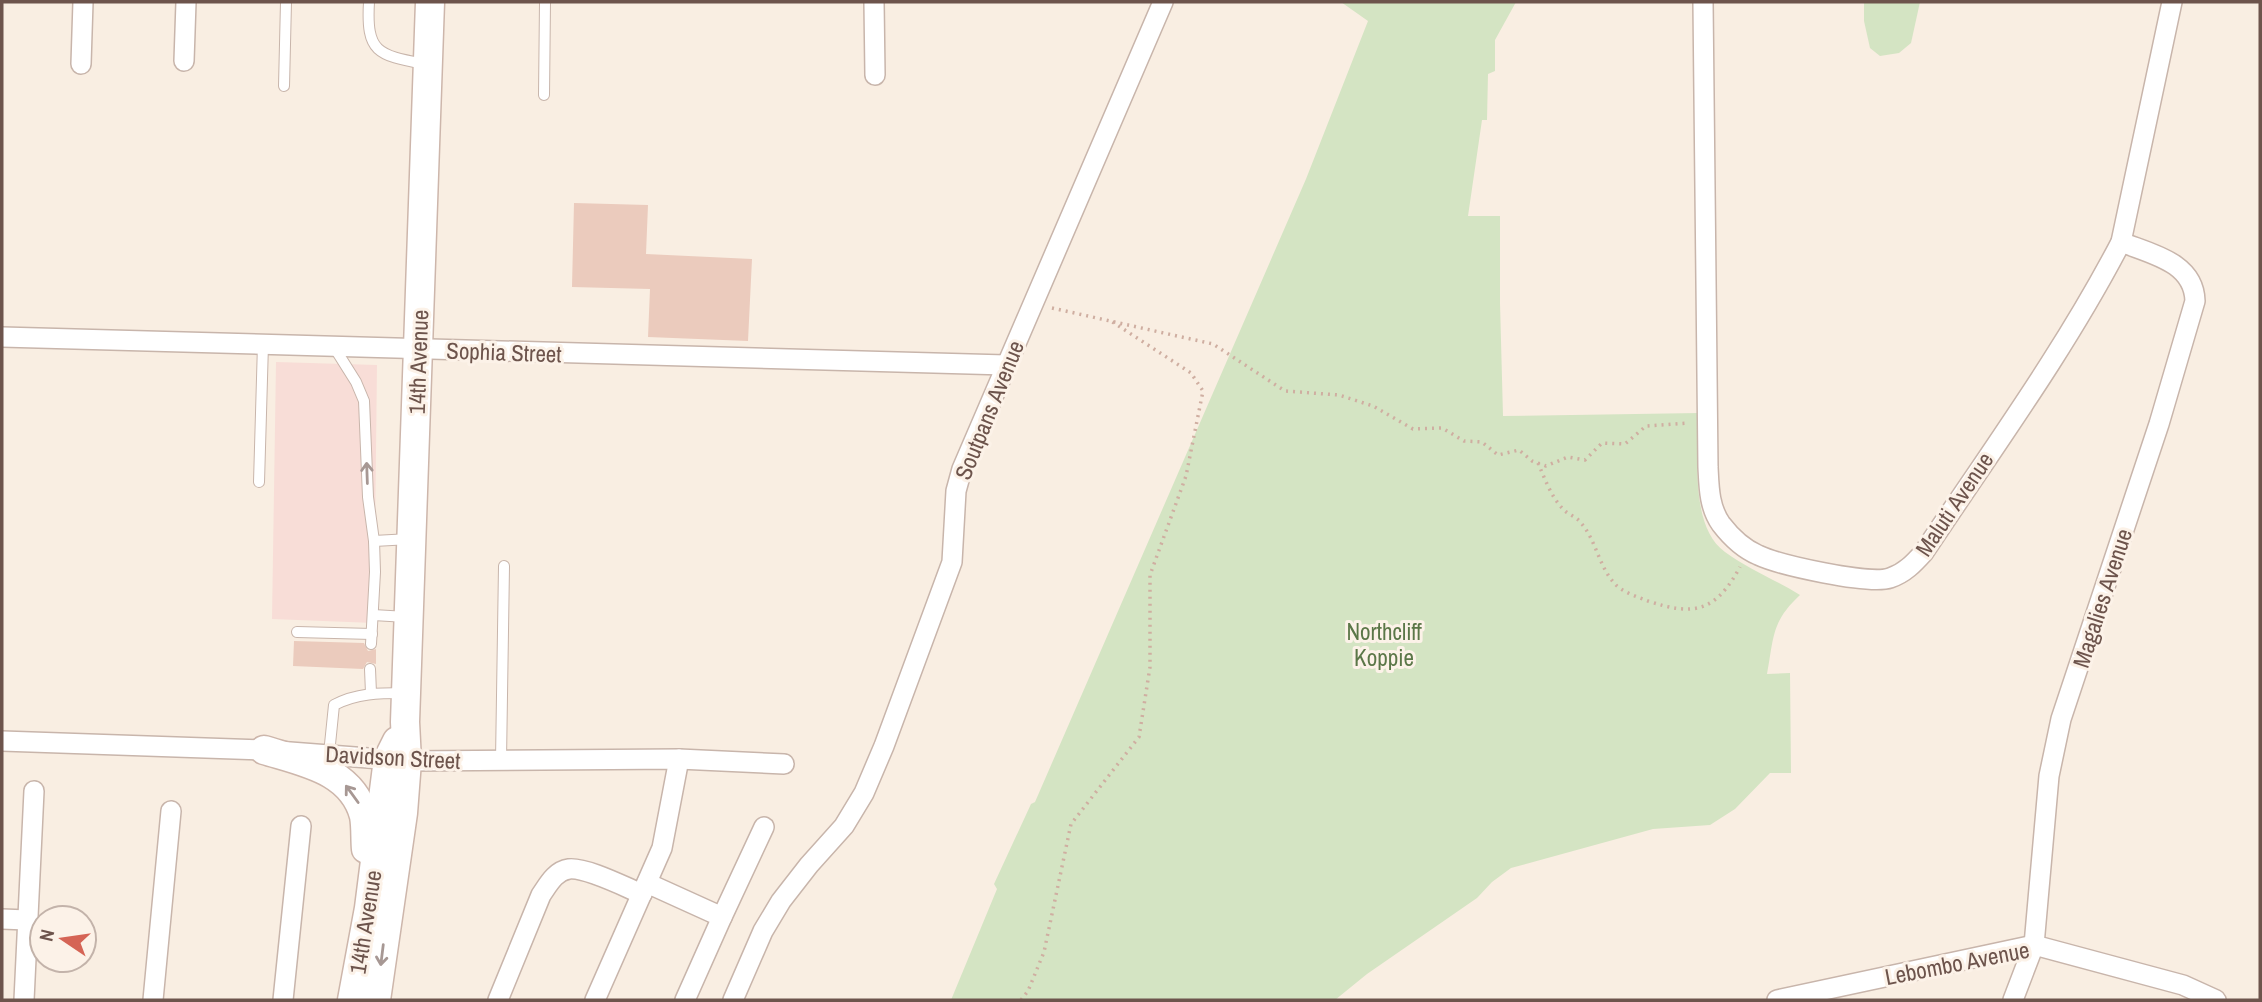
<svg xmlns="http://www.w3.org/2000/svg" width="2262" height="1002" font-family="'Archivo Narrow',sans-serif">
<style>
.commercial{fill:#f8ddd7}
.green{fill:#d4e4c3}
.building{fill:#ebcbbd}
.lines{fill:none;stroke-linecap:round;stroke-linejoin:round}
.lane-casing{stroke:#c8b5ab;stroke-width:12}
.street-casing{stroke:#c8b5ab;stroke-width:22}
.secondary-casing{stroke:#cdb6ab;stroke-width:31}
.path{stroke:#cfaea1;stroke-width:3.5;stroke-dasharray:2 5;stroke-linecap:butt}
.lane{stroke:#fff;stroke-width:10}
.street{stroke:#fff;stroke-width:19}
.secondary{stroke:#fff;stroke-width:28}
.oneway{stroke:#a79894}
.labels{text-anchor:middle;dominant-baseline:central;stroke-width:6;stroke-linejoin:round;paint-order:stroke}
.street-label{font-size:23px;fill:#6d544c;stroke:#fcf2e8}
.park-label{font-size:23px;fill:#5b7748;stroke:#fcf2e8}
</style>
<rect width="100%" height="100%" fill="#f9eee2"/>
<polygon class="commercial" points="276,362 377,365 374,623 272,619"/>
<g class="green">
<path d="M1341,2H1516L1495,40V71L1488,74L1487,120H1482L1468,216H1500V303L1503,416L1699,413C1698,453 1689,526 1725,552C1748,569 1776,580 1800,595C1771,622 1774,637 1767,674L1790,673L1791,773H1770L1735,809L1710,825L1653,829L1511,868L1492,882L1477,898L1367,974L1335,1000H951L997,889L994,884L1031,804L1035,802L1306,179L1368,21Z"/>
<polygon points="1864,2 1920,2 1911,43 1899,53 1880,56 1870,48 1864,21"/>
</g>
<g class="building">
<polygon points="574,203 648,205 646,254 752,259 748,341 648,337 650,289 572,287"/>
<polygon points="294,641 364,643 368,651 376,649 376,664 367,662 363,669 293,666"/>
</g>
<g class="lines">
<g class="lane-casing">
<g id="lane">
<path d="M369,2C366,53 378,55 424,64"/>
<polyline points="284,86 286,2"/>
<polyline points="544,95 545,2"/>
<polyline points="334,347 356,382 364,401 368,497 374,541"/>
<polyline points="259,482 263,344"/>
<polyline points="373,615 407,617"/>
<polyline points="297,632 372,634"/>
<polyline points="371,644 375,572 374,541 410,539"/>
<polyline points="370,669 371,693"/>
<path d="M329,754L334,705C357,693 379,693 405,693"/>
<polyline points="501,760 504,566"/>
</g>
</g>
<g class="street-casing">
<g id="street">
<polyline points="874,2 875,75"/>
<path d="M1703,2L1708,467C1709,487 1709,507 1721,524C1731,537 1744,549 1758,555C1779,565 1869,585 1890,578C1905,573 1914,563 1924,552C1991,451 2065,350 2121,242L2172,2"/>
<polyline points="184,61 186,2"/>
<polyline points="81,64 83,2"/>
<polyline points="2,337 1006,365"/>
<polyline points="2,741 264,750 407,761 679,759 784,764"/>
<polyline points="647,883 722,917 685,1000"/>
<polyline points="722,917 764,827"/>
<polyline points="2,919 27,920"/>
<polyline points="24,1000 34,791"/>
<polyline points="153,1000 171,811"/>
<polyline points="283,1000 301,826"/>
<path d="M498,1000L541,895C548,885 555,871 569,869C586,867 625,887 642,894"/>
<polyline points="595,1000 662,848 679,759"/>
<polyline points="733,1000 763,931 781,901 809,865 844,826 864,793 884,746 952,562 956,491 962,469 1163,2"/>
<polyline points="1777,1000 2034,945 2183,985 2216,1000"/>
<path d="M2013,1000L2034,945L2049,776L2061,719L2159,424L2195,301C2194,262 2151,254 2121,242"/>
</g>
</g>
<g class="secondary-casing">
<g id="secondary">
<path d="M264,750C303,762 352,770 364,816C366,827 365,839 366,849"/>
<polyline points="352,1000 369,908 388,759 397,741"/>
<polyline points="376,1000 403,813 407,761 405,722 430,2"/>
</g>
</g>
<g class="path">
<polyline points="1052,308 1213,344 1285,391 1339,395 1373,406 1413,429 1442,428 1464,441 1482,442 1498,455 1519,450 1532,461 1546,466 1568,457 1585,460 1602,443 1625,444 1646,426 1688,423"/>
<path d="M1538,463C1545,479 1551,497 1564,510C1569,515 1577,517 1581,523C1596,540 1599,567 1615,584C1622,592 1638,597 1648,601C1695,617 1716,611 1740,567"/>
<polyline points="1021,1000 1028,991 1044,952 1071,824 1139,737 1150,667 1150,575 1186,476 1203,391 1191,373 1111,321"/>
</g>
<use href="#lane" class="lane"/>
<use href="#street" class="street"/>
<use href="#secondary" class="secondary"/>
</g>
<defs><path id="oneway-shaft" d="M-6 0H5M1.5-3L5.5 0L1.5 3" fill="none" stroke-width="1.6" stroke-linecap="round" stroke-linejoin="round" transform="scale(1.75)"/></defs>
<g class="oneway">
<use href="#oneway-shaft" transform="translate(367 473) rotate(-92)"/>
<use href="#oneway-shaft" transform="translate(352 794) rotate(-126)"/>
<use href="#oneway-shaft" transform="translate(382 955) rotate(97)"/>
</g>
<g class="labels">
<g class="street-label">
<text transform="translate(504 352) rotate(2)">Sophia Street</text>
<text transform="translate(418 362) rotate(-88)">14th Avenue</text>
<text transform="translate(989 410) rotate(-68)">Soutpans Avenue</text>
<text transform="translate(1954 504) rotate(-56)">Maluti Avenue</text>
<text transform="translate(2102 598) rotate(-72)">Magalies Avenue</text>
<text transform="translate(393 757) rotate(3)">Davidson Street</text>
<text transform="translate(365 922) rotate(-81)">14th Avenue</text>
<text transform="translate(1957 963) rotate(-11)">Lebombo Avenue</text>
</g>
<g class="park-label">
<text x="1384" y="631">Northcliff<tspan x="1384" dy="26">Koppie</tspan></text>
</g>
</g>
<rect width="2262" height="1002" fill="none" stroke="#6d544c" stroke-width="7"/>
<g transform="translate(63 939) rotate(283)"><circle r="33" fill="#fcf2e8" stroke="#c3b3aa" stroke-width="2"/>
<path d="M0-5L12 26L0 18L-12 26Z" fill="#d56455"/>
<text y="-10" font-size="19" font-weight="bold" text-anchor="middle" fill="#6d544c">N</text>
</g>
</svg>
